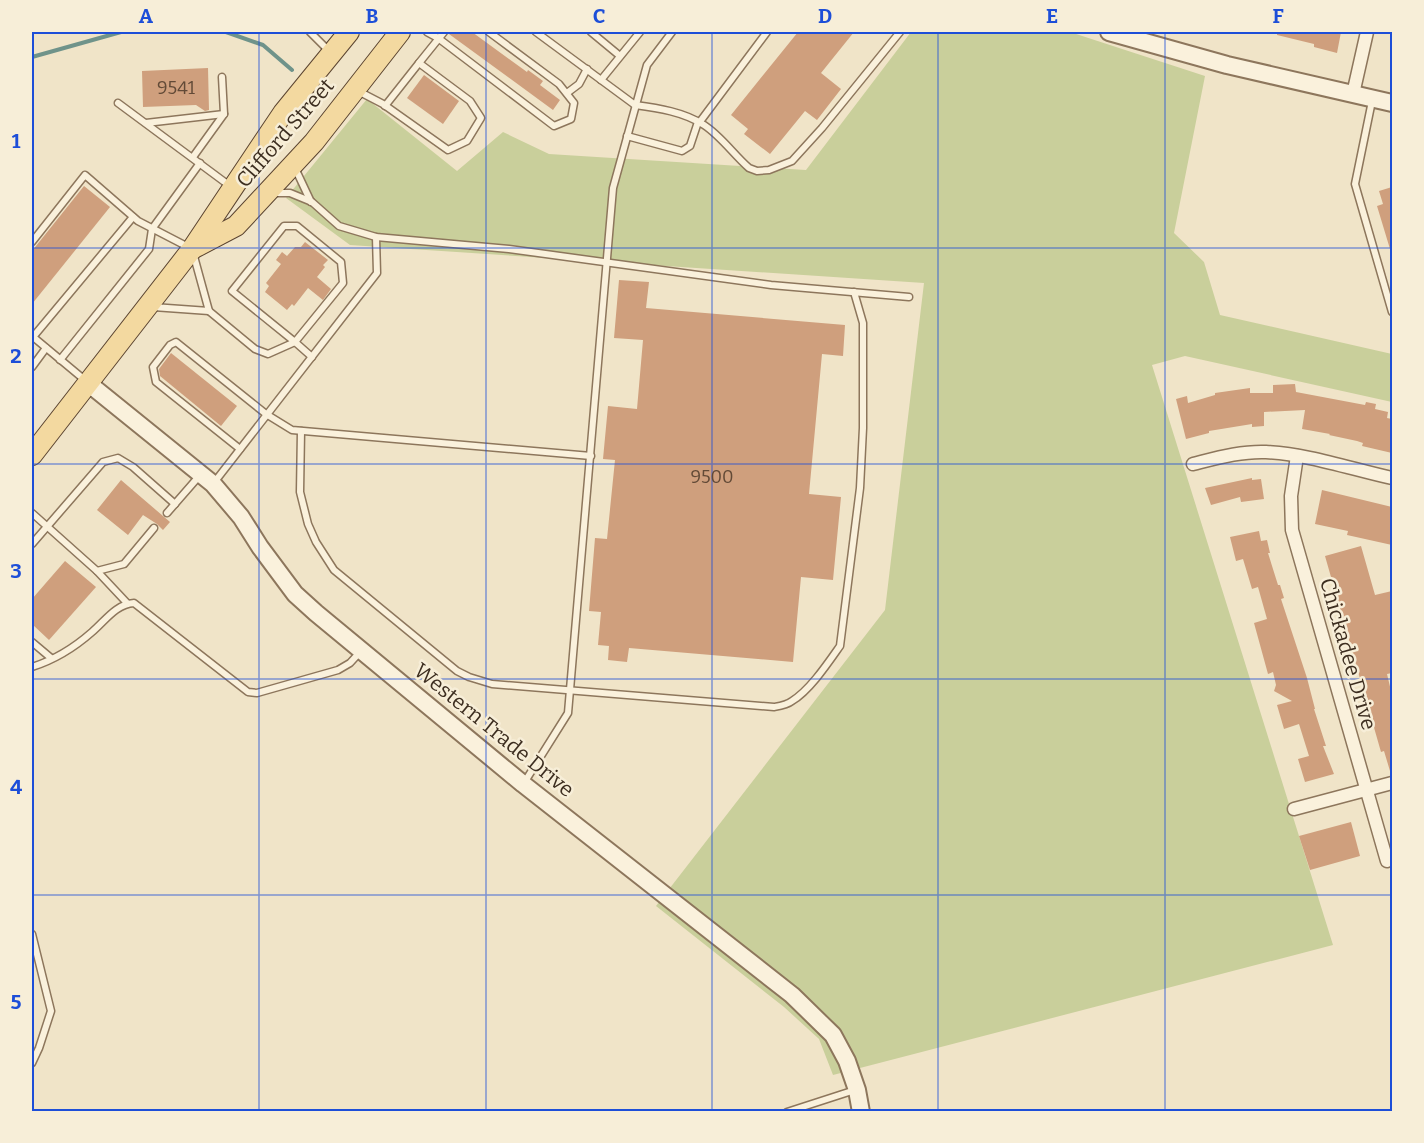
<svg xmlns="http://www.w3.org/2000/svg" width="1424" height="1143" font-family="Bitter,serif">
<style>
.green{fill:#c9cf9b}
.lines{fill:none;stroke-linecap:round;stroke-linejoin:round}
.stream{stroke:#6f938a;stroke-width:4}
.building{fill:#cf9f7d}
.service-casing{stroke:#8d765c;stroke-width:9}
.minor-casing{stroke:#8d765c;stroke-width:15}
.tertiary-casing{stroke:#8d765c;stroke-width:20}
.primary-casing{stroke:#5b4430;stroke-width:22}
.service{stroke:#faf1dc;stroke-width:6}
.minor{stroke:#faf1dc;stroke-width:12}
.tertiary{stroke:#faf1dc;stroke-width:16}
.primary{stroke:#f3d9a0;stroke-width:20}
.grid{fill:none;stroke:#1d4ed8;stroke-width:1.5;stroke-opacity:0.55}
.labels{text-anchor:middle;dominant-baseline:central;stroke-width:5;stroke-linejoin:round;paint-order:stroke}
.number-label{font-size:18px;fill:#624a37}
.street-label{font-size:21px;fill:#3d2e20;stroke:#f7eed8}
.neatline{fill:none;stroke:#1d4ed8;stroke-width:2}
.grid-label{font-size:20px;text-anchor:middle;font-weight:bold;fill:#1d4ed8}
</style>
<rect width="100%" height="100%" fill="#f0e4c8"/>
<polygon class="green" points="911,32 1070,32 1205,76 1174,233 1204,262 1220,315 1392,354 1392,402 1185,356 1152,365 1333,945 833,1075 819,1039 784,1007 656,906 885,610 924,283 350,245 286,198 367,99 457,171 503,132 549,154 806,170"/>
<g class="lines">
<g class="stream">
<polyline points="226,32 263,45 292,70"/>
<polyline points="32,57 121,32"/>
</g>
</g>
<g class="building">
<polygon points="449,32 472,32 527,72 528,70 543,81 540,85 560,100 553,110 449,34"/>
<polygon points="798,32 854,32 821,73 841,89 817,120 805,111 770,154 744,134 748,129 731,115"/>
<polygon points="1277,32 1341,32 1337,53 1314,47 1314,44 1277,35"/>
<polygon points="208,68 209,110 205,111 196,105 143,107 142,71"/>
<polygon points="424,75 459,101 443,124 407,98"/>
<polygon points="84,186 110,207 32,304 32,251"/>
<polygon points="1392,187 1392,248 1390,249 1377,206 1383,204 1379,191"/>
<polygon points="305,242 328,260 323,265 325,267 317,277 331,289 323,300 308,288 294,306 292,304 287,310 265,292 269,286 266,283 281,264 276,260 282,252 287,256 295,247 301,247"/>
<polygon points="619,280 649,282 646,308 845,325 843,356 822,354 809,494 841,497 833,580 801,577 793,662 629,648 627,662 608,660 609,646 598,645 601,612 589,611 595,538 607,539 615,460 603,459 608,406 637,409 643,340 614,338"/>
<polygon points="171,353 237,406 221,426 160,376 159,369"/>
<polygon points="1295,384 1296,392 1365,405 1366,402 1376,404 1375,409 1388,412 1387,418 1392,419 1392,453 1362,446 1363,443 1357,441 1329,435 1330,434 1302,429 1305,410 1264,412 1264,426 1252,427 1252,424 1209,431 1209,433 1186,439 1176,399 1187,396 1188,403 1215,395 1215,393 1250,388 1250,393 1273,393 1273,385"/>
<polygon points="1252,478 1252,480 1261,479 1264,499 1241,502 1240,497 1211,505 1205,488"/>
<polygon points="121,480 170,522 163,530 157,524 143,515 128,535 97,510"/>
<polygon points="1322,490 1392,507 1392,545 1347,535 1348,531 1315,524"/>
<polygon points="1259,531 1261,541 1267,540 1270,553 1268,553 1278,585 1280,585 1284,598 1281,599 1307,678 1315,709 1314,709 1326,746 1323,746 1334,774 1305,782 1298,759 1309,756 1299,724 1284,729 1277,705 1292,701 1274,691 1276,685 1273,672 1268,674 1254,623 1267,619 1258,587 1252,589 1243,559 1236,561 1230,537"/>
<polygon points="1361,546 1375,595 1392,591 1392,659 1390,660 1392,673 1387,674 1392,695 1392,771 1390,771 1384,751 1381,752 1325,556"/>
<polygon points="65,561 96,587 49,640 32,624 32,599"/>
<polygon points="1351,822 1360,856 1310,870 1299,836"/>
</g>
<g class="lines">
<g class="service-casing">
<g id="service">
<polyline points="310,32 329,51"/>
<polyline points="427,32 438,38 554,126 571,119 574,103 559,84 489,32"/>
<path d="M536,32L635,105C658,108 684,112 704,125C721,136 734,155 749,168L757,171L769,170L792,161L822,128L900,32"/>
<polyline points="591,32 620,56"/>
<polyline points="601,80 640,32"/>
<polyline points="358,91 383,104 448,150 467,141 481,118 470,101 419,63 444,32"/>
<polyline points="567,93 579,84 587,69"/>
<polyline points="1372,101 1355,184 1392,312"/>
<polyline points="118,103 230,186"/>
<polyline points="385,106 419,63"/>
<polyline points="146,123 224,114"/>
<polyline points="699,123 767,32"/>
<polyline points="627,136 682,151 690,146 698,122"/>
<polyline points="193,157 224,114 222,77"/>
<polyline points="295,168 311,202"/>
<polyline points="273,193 290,193 312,202 339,226 376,237 509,249 771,285 909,297"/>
<polyline points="32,242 85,175 138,221 192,249 209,311 255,349 268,354 295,342 232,291 284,226 297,226 341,262 343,283 295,342 312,357"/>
<polyline points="153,307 209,311"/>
<polyline points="32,336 86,381"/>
<polyline points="33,337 133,217"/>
<polyline points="60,360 149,249 152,229 200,163"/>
<polyline points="32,367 46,348"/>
<path d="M301,431L300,492L308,524L316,542L334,570L457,671L469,677L492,684L774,707C780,706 787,705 792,701C810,690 828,663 840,646L860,488L863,428V323L854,292"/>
<polyline points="240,449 156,382 153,367 170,345 176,342 266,414 292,430 591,456"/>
<polyline points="213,484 377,273 376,237"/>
<polyline points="32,513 97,571 124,564 154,528"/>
<polyline points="167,513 201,474"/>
<polyline points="32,544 103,462 118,458 133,467 175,504"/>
<polyline points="97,571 127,603"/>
<polyline points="32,642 51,658"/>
<path d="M32,667C54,660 75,647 92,632C105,621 116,604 134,603L248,692L257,693L338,670L350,663L361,651"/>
<polyline points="524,783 568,713 613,188 647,65 672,32"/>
<polyline points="32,934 51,1011 39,1048 32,1063"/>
<polyline points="787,1112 855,1090"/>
</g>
</g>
<g class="minor-casing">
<g id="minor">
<polyline points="1353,94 1367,32"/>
<polyline points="1297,456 1291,496 1292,530 1387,861"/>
<path d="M1193,464C1217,458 1241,451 1266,452C1308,454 1351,469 1392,478"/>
<polyline points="1294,809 1392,783"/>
</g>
</g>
<g class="tertiary-casing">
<g id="tertiary">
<polyline points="1109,32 1227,65 1392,103"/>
<polyline points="88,383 213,484 241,517 260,547 295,594 316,613 523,784 792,995 833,1035 847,1061 857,1090 861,1112"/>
</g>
</g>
<g class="primary-casing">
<g id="primary">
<polyline points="194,248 236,226 314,142 400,32"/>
<polyline points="32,455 192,249 283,113 349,32"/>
</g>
</g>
<use href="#service" class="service"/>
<use href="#minor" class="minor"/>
<use href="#tertiary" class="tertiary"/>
<use href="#primary" class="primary"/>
</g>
<path class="grid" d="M259,32V1112M486,32V1112M712,32V1112M938,32V1112M1165,32V1112M32,248H1392M32,464H1392M32,679H1392M32,895H1392"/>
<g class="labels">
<g class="number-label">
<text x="176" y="88">9541</text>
<text x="712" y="477">9500</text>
</g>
<g class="street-label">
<text transform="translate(285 133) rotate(-49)">Clifford Street</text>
<text transform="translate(1348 654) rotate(74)">Chickadee Drive</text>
<text transform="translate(494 730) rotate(39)">Western Trade Drive</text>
</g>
</g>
<rect width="1424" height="1143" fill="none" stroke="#f7eed8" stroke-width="66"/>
<rect x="33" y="33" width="1358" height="1077" class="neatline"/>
<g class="grid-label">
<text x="146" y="23">A</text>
<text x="372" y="23">B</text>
<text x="599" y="23">C</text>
<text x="825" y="23">D</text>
<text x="1052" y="23">E</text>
<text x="1278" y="23">F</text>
<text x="16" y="148">1</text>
<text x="16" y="363">2</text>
<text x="16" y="578">3</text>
<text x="16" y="794">4</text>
<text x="16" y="1009">5</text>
</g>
</svg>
